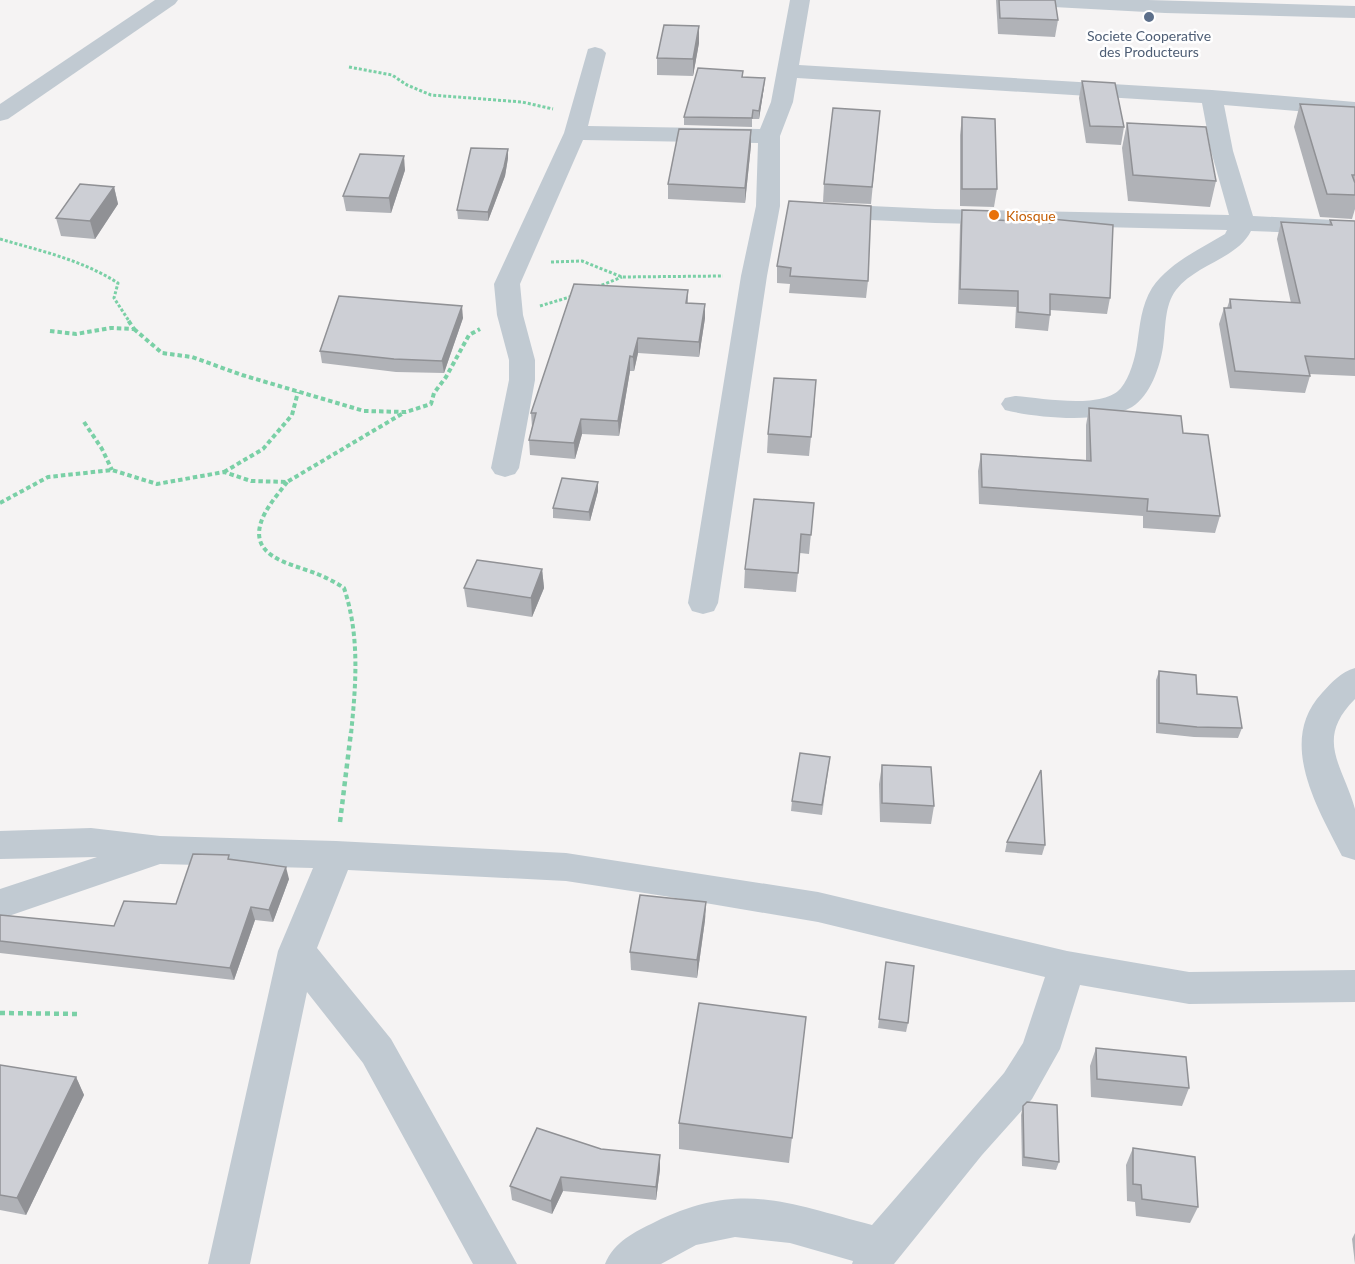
<svg xmlns="http://www.w3.org/2000/svg" width="1355" height="1264" font-family="Lato,sans-serif">
<style>
.lines{fill:none;stroke-linecap:round;stroke-linejoin:round}
.path-far2{stroke:#7ad0a6;stroke-width:3;stroke-dasharray:3 2;stroke-linecap:butt}
.path-far1{stroke:#7ad0a6;stroke-width:4;stroke-dasharray:4.5 3;stroke-linecap:butt}
.path{stroke:#7ad0a6;stroke-width:4.5;stroke-dasharray:5 4;stroke-linecap:butt}
.street{fill:#c1cad2;fill-rule:evenodd}
.wall{fill:#b0b2b7}
.shaded-wall{fill:#909195}
.building{fill:#cdcfd5;stroke:#909195;stroke-width:1.5}
.service-dot{fill:#5c6f8a;stroke:#fff;stroke-width:2}
.food-dot{fill:#e8710a;stroke:#fff;stroke-width:2}
.labels{text-anchor:middle;dominant-baseline:central;stroke-width:5;stroke-linejoin:round;paint-order:stroke}
.far-service-label{font-size:14px;fill:#4e5e75;stroke:#fff}
.far-food-label{font-size:14px;fill:#c56008;stroke:#fff;text-anchor:start}
</style>
<rect width="100%" height="100%" fill="#f5f3f3"/>
<g class="lines">
<g class="path-far2">
<polyline points="349,67 392,75 407,85 431,95 522,102 553,109"/>
<path d="M0,239C41,251 82,260 118,283L114,298L129,321"/>
<polyline points="551,262 582,261 622,277 723,276"/>
<polyline points="597,287 622,277"/>
<polyline points="540,306 573,296"/>
</g>
<g class="path-far1">
<polyline points="134,329 162,353 192,357 242,375 364,411 406,412 431,404 434,393 446,377 469,335 480,329"/>
<polyline points="50,331 76,334 111,328 134,329 128,320"/>
<polyline points="84,422 102,449 112,470"/>
<polyline points="224,472 263,449 292,415 298,392"/>
<path d="M287,482C279,493 269,504 263,517C246,556 288,563 315,573C325,577 335,582 344,588C360,636 356,684 351,734"/>
<polyline points="0,503 48,477 112,470 157,484 224,472 251,481 287,482 405,412"/>
</g>
<g class="path">
<polyline points="340,822 351,732"/>
<polyline points="0,1013 81,1014"/>
</g>
<g class="street">
<polygon points="155,0 178,0 175,4 8,119 0,121 0,104"/>
<path d="M790,0H810L799,65L1212,90L1355,102V116L1224,105L1233,151L1253,216L1355,221V235L1251,231C1237,259 1196,264 1176,290C1164,306 1166,328 1163,347C1160,367 1150,396 1132,407C1103,424 1037,418 1005,410L1001,404L1005,398L1015,396C1041,398 1103,410 1121,388C1130,377 1135,358 1137,345C1140,325 1141,306 1152,288C1169,263 1200,249 1225,234L1227,230L935,223L828,218L820,216L816,211L820,206L828,204L935,209L1229,215L1211,151L1202,103L797,78L793,102L780,136V206L767,276L718,603L714,611L703,614L692,611L688,603L741,276L756,206L758,143L583,140L520,284L523,315L535,360V380L519,468L515,474L505,477L495,474L491,468L509,380V360L497,315L494,284L564,133L588,49L595,47L602,49L606,53L588,126L760,129L771,102Z"/>
<polygon points="1025,0 1148,0 1355,6 1355,18 1165,13 1035,6 1028,4"/>
<path d="M1355,668V699C1314,740 1343,765 1355,809C1355,824 1355,845 1355,860L1342,856C1317,807 1277,741 1322,693C1332,682 1341,672 1355,668Z"/>
<path d="M91,828L160,836L336,841L566,853L818,892L1067,951L1189,972L1355,970V1002L1189,1004L1080,985L1060,1049L1032,1099L982,1155L894,1264H852L853,1261L790,1243L735,1237L696,1245L661,1264H605C614,1242 634,1232 655,1222C741,1180 786,1203 872,1225L1004,1073L1023,1043L1045,977L818,922L664,896L566,881L348,870L317,948L391,1039L517,1264H473L363,1063L307,992L250,1264H208L278,951L313,868L160,864L0,919V889L97,857L0,859V831Z"/>
</g>
</g>
<g class="wall">
<polygon points="996,0 1055,0 1058,20 1055,37 998,34"/>
<polygon points="699,26 699,43 693,76 657,75 657,58"/>
<polygon points="743,71 743,77 764,87 759,119 752,119 752,127 684,125 684,117"/>
<polygon points="1082,81 1124,127 1121,145 1086,143 1079,98"/>
<polygon points="1300,104 1355,107 1355,209 1352,219 1320,217 1294,127"/>
<polygon points="880,111 871,204 823,202 824,184"/>
<polygon points="962,117 997,189 994,207 960,206 960,135"/>
<polygon points="1127,123 1216,181 1210,207 1128,201 1122,148"/>
<polygon points="751,130 751,145 745,203 668,199 668,184"/>
<polygon points="508,149 508,158 505,176 488,221 458,219 457,210"/>
<polygon points="405,170 391,213 346,211 343,196"/>
<polygon points="114,187 118,204 95,239 61,236 56,218"/>
<polygon points="789,201 868,281 866,298 789,293 790,284 777,283 777,266"/>
<polygon points="962,210 997,220 1110,298 1107,314 1050,310 1050,315 1048,331 1015,328 1016,307 958,304 960,225"/>
<polygon points="1330,220 1355,221 1355,376 1309,374 1310,376 1305,393 1230,388 1219,324 1224,308 1227,308 1230,299 1291,303 1277,239 1281,222 1329,225"/>
<polygon points="688,290 688,303 705,304 705,318 699,357 638,353 634,371 630,371 619,436 582,434 575,459 530,455 529,440 532,427 531,413"/>
<polygon points="463,318 444,373 396,372 322,363 320,351"/>
<polygon points="815,399 809,456 767,453 768,434"/>
<polygon points="1089,408 1183,433 1220,516 1215,533 1143,528 1143,516 979,504 978,471 981,454 1086,460 1086,425"/>
<polygon points="598,482 598,491 590,521 553,518 553,508"/>
<polygon points="814,503 809,554 800,553 796,592 744,588 745,569"/>
<polygon points="542,569 544,588 532,617 467,607 464,588"/>
<polygon points="1159,671 1197,694 1242,728 1238,738 1194,737 1156,733 1156,680"/>
<polygon points="830,757 822,815 791,811 792,801"/>
<polygon points="882,765 934,806 931,824 880,822 879,784"/>
<polygon points="1007,842 1045,845 1042,855 1005,852"/>
<polygon points="230,860 289,879 273,922 255,920 234,980 0,953 0,915 114,926 176,904"/>
<polygon points="706,902 705,920 697,978 631,970 630,952"/>
<polygon points="886,962 908,1023 906,1032 878,1028"/>
<polygon points="806,1017 789,1163 679,1149 679,1123"/>
<polygon points="1096,1048 1189,1088 1182,1106 1091,1097 1090,1066"/>
<polygon points="0,1065 76,1077 84,1095 26,1215 0,1210"/>
<polygon points="1023,1106 1059,1162 1056,1170 1022,1166 1021,1115"/>
<polygon points="537,1128 660,1169 656,1200 563,1191 552,1214 512,1200 510,1186"/>
<polygon points="1133,1148 1198,1207 1190,1223 1136,1216 1135,1202 1127,1201 1126,1165"/>
<polygon points="1355,1233 1355,1264 1352,1239"/>
</g>
<g class="shaded-wall">
<polygon points="699,26 699,43 693,76 693,59"/>
<polygon points="765,78 764,87 759,119 759,111"/>
<polygon points="751,130 751,145 745,203 745,188"/>
<polygon points="508,149 508,158 505,176 488,221 488,212"/>
<polygon points="404,156 405,170 391,213 389,198"/>
<polygon points="114,187 118,204 95,239 90,221"/>
<polygon points="705,304 705,318 699,357 699,342"/>
<polygon points="462,306 463,318 444,373 442,361"/>
<polygon points="638,338 638,353 634,371 633,357"/>
<polygon points="630,356 630,371 619,436 618,421"/>
<polygon points="581,419 582,434 575,459 574,443"/>
<polygon points="598,482 598,491 590,521 589,512"/>
<polygon points="542,569 544,588 532,617 531,598"/>
<polygon points="286,867 289,879 273,922 269,910"/>
<polygon points="706,902 705,920 697,978 697,960"/>
<polygon points="251,907 255,920 234,980 230,968"/>
<polygon points="76,1077 84,1095 26,1215 17,1198"/>
<polygon points="660,1155 660,1169 656,1200 656,1187"/>
<polygon points="561,1177 563,1191 552,1214 551,1201"/>
</g>
<g class="building">
<polygon points="999,0 1055,0 1058,20 1000,18"/>
<polygon points="664,25 699,26 693,59 657,58"/>
<polygon points="698,68 743,71 742,77 765,78 759,111 753,110 752,118 684,117"/>
<polygon points="1082,81 1115,83 1124,127 1090,126"/>
<polygon points="1300,104 1355,107 1355,175 1352,175 1355,183 1355,195 1327,194"/>
<polygon points="833,108 880,111 872,187 824,184"/>
<polygon points="962,117 995,119 997,189 962,189"/>
<polygon points="1127,123 1206,127 1216,181 1133,175"/>
<polygon points="679,129 751,130 745,188 668,184"/>
<polygon points="471,148 508,149 504,167 488,212 457,210"/>
<polygon points="360,154 404,156 389,198 343,196"/>
<polygon points="80,184 114,187 90,221 56,218"/>
<polygon points="789,201 871,206 868,281 790,276 791,268 777,266"/>
<polygon points="962,210 997,211 997,220 1052,223 1052,219 1113,225 1110,298 1050,294 1050,315 1018,312 1018,291 960,289"/>
<polygon points="1330,220 1355,221 1355,359 1305,356 1310,376 1235,371 1224,308 1231,308 1230,299 1300,303 1281,222 1332,225"/>
<polygon points="574,284 688,290 686,303 705,304 699,342 638,338 633,357 630,356 618,421 581,419 574,443 529,440 536,413 531,413"/>
<polygon points="339,296 462,306 442,361 394,359 320,351"/>
<polygon points="774,378 816,380 811,437 768,434"/>
<polygon points="1089,408 1181,416 1183,433 1208,435 1220,516 1147,511 1148,499 982,487 981,454 1091,461"/>
<polygon points="562,478 598,482 589,512 553,508"/>
<polygon points="754,499 814,503 811,535 801,534 798,573 745,569"/>
<polygon points="477,560 542,569 531,598 464,588"/>
<polygon points="1159,671 1196,675 1197,694 1237,697 1242,728 1197,727 1159,723"/>
<polygon points="800,753 830,757 822,805 792,801"/>
<polygon points="882,765 931,767 934,806 882,803"/>
<polygon points="1041,770 1045,845 1007,842"/>
<polygon points="193,854 229,855 228,859 286,867 269,910 251,907 230,968 0,941 0,915 114,926 124,901 176,904"/>
<polygon points="640,895 706,902 697,960 630,952"/>
<polygon points="886,962 914,966 908,1023 879,1019"/>
<polygon points="699,1003 806,1017 792,1138 679,1123"/>
<polygon points="1096,1048 1186,1057 1189,1088 1097,1079"/>
<polygon points="0,1065 76,1077 17,1198 0,1195"/>
<polygon points="1027,1102 1057,1105 1059,1162 1024,1157 1023,1106"/>
<polygon points="537,1128 601,1149 660,1155 656,1187 561,1177 551,1201 510,1186"/>
<polygon points="1133,1148 1195,1157 1198,1207 1142,1199 1141,1185 1133,1184"/>
</g>
<circle class="service-dot" cx="1149" cy="17" r="6"/>
<circle class="food-dot" cx="994" cy="215" r="6"/>
<g class="labels">
<g class="far-service-label">
<text x="1149" y="35">Societe Cooperative<tspan x="1149" dy="16">des Producteurs</tspan></text>
</g>
<g class="far-food-label">
<text x="1006" y="215">Kiosque</text>
</g>
</g>
</svg>
